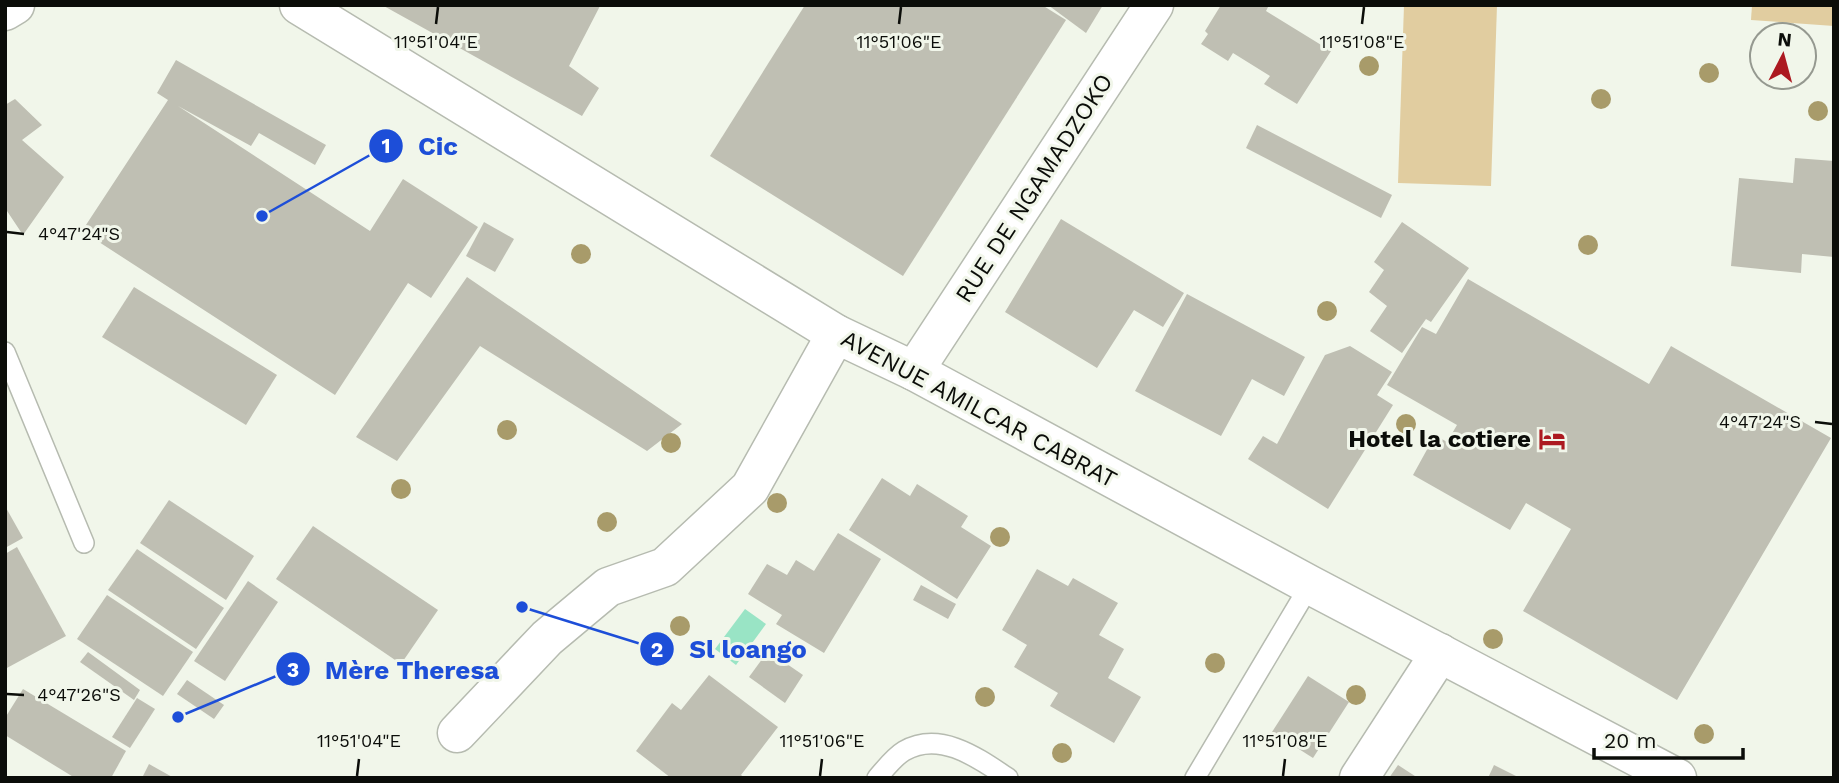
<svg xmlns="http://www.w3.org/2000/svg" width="1839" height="783" font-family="'Work Sans',sans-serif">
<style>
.green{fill:#e1cda0}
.water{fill:#99e4c5}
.building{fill:#bfbfb3}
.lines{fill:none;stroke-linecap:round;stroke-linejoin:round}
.service-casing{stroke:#b6bbb0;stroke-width:22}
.minor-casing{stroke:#b6bbb0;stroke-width:41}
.tertiary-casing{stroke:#b6bbb0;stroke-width:41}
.service{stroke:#fff;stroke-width:19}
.minor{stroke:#fff;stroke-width:38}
.tertiary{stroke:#fff;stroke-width:38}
.tree{fill:#a89b6a}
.ticks{fill:none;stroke:#0b0d09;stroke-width:2.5}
.labels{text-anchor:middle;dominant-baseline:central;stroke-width:6;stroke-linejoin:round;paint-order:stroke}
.street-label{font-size:24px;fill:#0b0d09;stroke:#f1f6ea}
.poi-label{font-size:24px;font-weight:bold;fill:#0b0d09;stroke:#f1f6ea;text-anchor:end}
.ticks-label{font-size:18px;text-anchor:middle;fill:#0b0d09;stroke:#f1f6ea;stroke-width:6;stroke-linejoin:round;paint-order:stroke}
.leader{fill:none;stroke:#1d4ed8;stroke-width:2.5}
.callout-dot{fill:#1d4ed8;stroke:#f1f6ea;stroke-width:2.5}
.mark-label{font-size:21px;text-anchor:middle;font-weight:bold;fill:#fff}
.callout-label{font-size:26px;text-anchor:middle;font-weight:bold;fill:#1d4ed8;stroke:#f1f6ea;stroke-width:6;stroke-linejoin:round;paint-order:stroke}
</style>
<rect width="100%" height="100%" fill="#f1f6ea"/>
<g class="green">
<polygon points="1404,5 1497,5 1491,186 1398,183"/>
<polygon points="1752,5 1834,5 1834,26 1751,20"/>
</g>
<polygon class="water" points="745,609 766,624 736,665 715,649"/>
<g class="building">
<polygon points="382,5 598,5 600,6 569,66 599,88 582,116"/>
<polygon points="805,5 1042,5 1066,20 903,276 710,156"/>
<polygon points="1048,5 1103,5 1086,33"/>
<polygon points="1221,5 1269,5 1266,11 1331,51 1297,104 1264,84 1270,76 1233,53 1228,61 1201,44 1208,34 1205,31"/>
<polygon points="176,60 326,145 315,165 259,133 251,146 178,106 370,231 403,179 478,227 431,298 408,283 335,395 82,231 168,100 157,93"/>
<polygon points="15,99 42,125 22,140 64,177 23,235 5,208 5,105"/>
<polygon points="1257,125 1392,195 1381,218 1246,148"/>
<polygon points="1795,158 1834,161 1834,257 1802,254 1801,273 1731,266 1739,178 1793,183"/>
<polygon points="1061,219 1184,293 1163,327 1134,310 1097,368 1005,312"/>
<polygon points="484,222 514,239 495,272 466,256"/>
<polygon points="1402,222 1469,268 1431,322 1426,319 1402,353 1370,331 1387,306 1369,292 1384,270 1374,262"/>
<polygon points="467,277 682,424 647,451 480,346 397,461 356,437"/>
<polygon points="1468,279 1649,384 1671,346 1831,438 1677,700 1523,611 1571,529 1526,503 1510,530 1413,475 1435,435 1447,442 1457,425 1387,385 1422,327 1436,334"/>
<polygon points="134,287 277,375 246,425 102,337"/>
<polygon points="1187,294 1305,357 1284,396 1252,379 1221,436 1135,391"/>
<polygon points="1350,346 1392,372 1377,395 1393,405 1328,509 1248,459 1263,436 1277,444 1325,355"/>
<polygon points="882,478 910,496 917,484 968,516 961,527 991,546 957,599 849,530"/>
<polygon points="169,500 254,556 226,600 140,543"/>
<polygon points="5,506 23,538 5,548"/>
<polygon points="313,526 438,610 401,664 276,579"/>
<polygon points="838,533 881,559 824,653 776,624 782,615 748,594 767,564 787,575 796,560 814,571"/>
<polygon points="17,547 66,636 5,669 5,554"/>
<polygon points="137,549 224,608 196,649 108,590"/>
<polygon points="1037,569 1068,586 1073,578 1118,603 1099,635 1124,649 1108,678 1141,697 1114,743 1050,706 1058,693 1014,667 1027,645 1002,630"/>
<polygon points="248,581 278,602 225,681 194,661"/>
<polygon points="921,585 956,604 948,619 913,600"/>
<polygon points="107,595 193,652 163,696 77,639"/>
<polygon points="768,651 803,675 785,703 749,677"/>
<polygon points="88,652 140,690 134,700 80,662"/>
<polygon points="709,675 778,727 741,775 745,778 671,778 636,751 672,703 681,710"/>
<polygon points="1308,676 1349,702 1313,758 1272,732"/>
<polygon points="187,680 224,705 214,719 177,694"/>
<polygon points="23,689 126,751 111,778 75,778 5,735 5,718"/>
<polygon points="137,698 155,709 130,748 112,737"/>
<polygon points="149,764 174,778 142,778"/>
<polygon points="1398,765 1418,778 1389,778"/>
<polygon points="1494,765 1520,778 1488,778"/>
</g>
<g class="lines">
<g class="service-casing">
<g id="service">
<polyline points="5,352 84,543"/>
<path d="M877,778C885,769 894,757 904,751C940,730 978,758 1008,778"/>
<polyline points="1195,778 1310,585"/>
</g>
</g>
<g class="minor-casing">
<g id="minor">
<polyline points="299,5 836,334 914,371 1310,585 1677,778"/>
<polyline points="914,371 1154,5"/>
<polyline points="457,733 547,638 608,587 665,567 750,488 836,334"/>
<polyline points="1359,778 1440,653"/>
</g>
</g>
<g class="tertiary-casing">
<polyline id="tertiary" points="5,11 15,5"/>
</g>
<use href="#service" class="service"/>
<use href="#minor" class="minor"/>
<use href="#tertiary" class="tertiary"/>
</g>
<g class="tree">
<circle cx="1369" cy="66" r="10"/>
<circle cx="1709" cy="73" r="10"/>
<circle cx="1601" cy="99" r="10"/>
<circle cx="1818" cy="111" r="10"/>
<circle cx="1588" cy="245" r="10"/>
<circle cx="581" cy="254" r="10"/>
<circle cx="1327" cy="311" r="10"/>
<circle cx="1406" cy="424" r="10"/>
<circle cx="507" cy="430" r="10"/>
<circle cx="671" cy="443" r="10"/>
<circle cx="401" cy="489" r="10"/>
<circle cx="777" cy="503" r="10"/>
<circle cx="607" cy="522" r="10"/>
<circle cx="1000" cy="537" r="10"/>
<circle cx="680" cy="626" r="10"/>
<circle cx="1493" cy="639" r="10"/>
<circle cx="1215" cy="663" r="10"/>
<circle cx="1356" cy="695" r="10"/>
<circle cx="985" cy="697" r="10"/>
<circle cx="1704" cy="734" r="10"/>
<circle cx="1062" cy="753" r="10"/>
</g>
<path class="ticks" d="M436,24L438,7M899,24L901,7M1362,24L1364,7M7,232L24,234M1815,422L1832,424M7,694L24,695M357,776L359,759M820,776L822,759M1283,776L1285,759"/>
<defs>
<g id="hotel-bare" transform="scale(2.1)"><path d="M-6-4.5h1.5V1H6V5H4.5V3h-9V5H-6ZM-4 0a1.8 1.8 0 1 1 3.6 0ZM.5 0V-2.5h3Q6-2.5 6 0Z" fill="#ac1920" stroke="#f1f6ea" stroke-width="2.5" paint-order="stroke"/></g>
</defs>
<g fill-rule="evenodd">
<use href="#hotel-bare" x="1552" y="439"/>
</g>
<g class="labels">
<g class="street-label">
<text transform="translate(1034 188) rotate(-57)">RUE DE NGAMADZOKO</text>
<text transform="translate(979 409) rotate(28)">AVENUE AMILCAR CABRAT</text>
</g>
<g class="poi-label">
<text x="1531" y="439">Hotel la cotiere</text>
</g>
</g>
<g class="ticks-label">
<text x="436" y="48">11°51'04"E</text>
<text x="899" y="48">11°51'06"E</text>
<text x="1362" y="48">11°51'08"E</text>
<text x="79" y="240">4°47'24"S</text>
<text x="1760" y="428">4°47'24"S</text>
<text x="79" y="701">4°47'26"S</text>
<text x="359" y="747">11°51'04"E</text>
<text x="822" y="747">11°51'06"E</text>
<text x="1285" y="747">11°51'08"E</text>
</g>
<path class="leader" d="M262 216L386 146M522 607L657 649M178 717L293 669"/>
<g class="callout-dot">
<circle cx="262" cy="216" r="7"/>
<circle cx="522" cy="607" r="7"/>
<circle cx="178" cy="717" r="7"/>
<circle cx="386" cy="146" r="18"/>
<circle cx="657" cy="649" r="18"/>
<circle cx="293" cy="669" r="18"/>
</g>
<g class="mark-label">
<text x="386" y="153">1</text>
<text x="657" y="657">2</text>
<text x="293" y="677">3</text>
</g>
<g class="callout-label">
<text x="438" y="155">Cic</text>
<text x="748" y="658">Sl loango</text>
<text x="412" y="679">Mère Theresa</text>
</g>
<rect width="1839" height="783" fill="none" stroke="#0b0d09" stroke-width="14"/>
<g transform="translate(1783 56) rotate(6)"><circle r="33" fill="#f1f6ea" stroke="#959990" stroke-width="2"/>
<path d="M0-5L12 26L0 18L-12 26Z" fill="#ac1920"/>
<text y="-10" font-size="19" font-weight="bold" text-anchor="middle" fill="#0b0d09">N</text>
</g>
<path d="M1594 748v10h149v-10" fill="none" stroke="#0b0d09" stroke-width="3.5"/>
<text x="1604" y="748" font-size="21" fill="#0b0d09" stroke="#f1f6ea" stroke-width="5" paint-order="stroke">20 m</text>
</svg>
